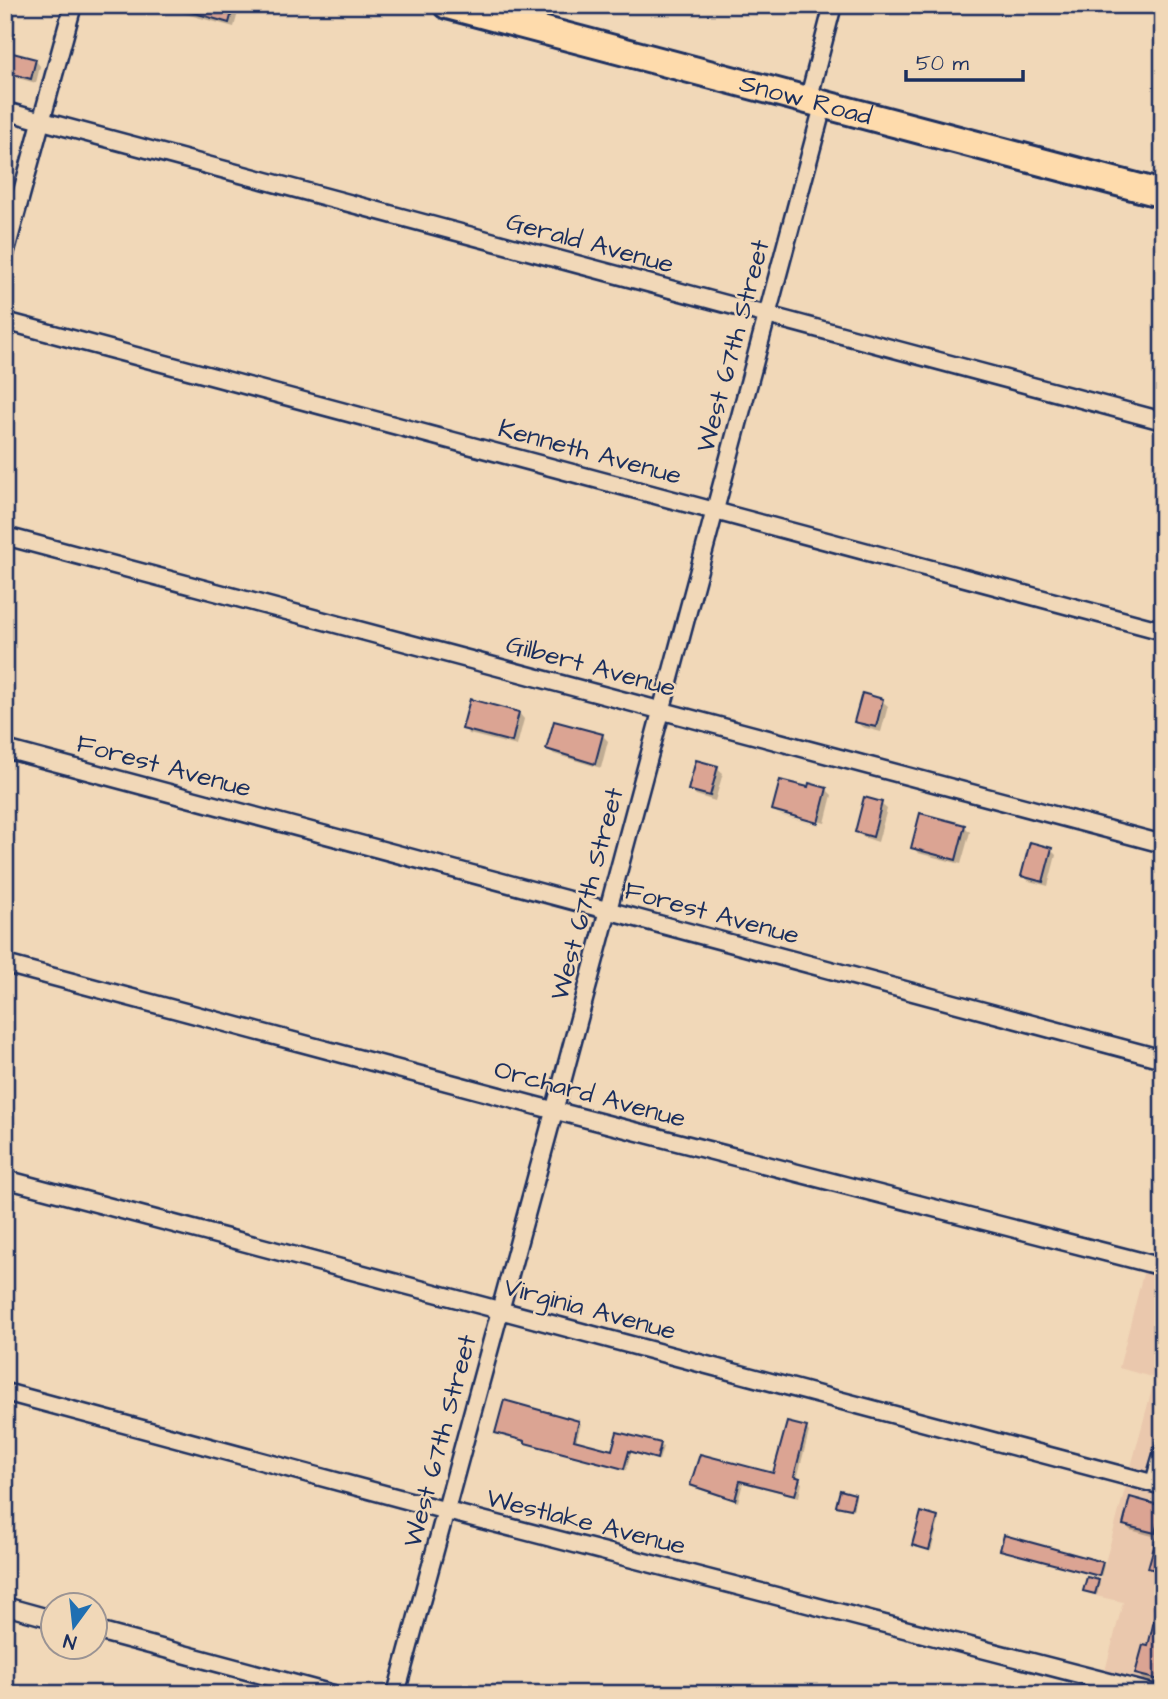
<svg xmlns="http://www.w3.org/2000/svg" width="1168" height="1699" font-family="'Architects Daughter',sans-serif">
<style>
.built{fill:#eac8ad}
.shadow{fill:#0003}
.building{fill:#dba493;stroke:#1b2f5e;stroke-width:2}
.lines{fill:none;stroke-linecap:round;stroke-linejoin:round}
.service-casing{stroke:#1b2f5e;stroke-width:13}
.minor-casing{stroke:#1b2f5e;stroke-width:21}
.primary-casing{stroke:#1b2f5e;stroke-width:32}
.service{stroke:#f1d8b8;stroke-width:8}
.minor{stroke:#f1d8b8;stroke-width:16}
.primary{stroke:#fedbac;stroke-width:26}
.labels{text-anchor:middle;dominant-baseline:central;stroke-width:5;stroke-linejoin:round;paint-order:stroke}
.street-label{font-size:26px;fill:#1b2f5e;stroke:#f1d8b8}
</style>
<rect width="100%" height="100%" fill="#f1d8b8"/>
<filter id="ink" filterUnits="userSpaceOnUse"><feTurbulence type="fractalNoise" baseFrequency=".0143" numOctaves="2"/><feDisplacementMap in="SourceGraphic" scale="14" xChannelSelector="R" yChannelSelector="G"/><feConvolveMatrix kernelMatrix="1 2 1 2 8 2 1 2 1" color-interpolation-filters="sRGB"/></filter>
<g filter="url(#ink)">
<polygon class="built" points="1144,1270 1163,1274 1163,1694 1099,1694 1123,1602 1096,1596 1155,1378 1119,1368"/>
<g class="shadow">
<polygon points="152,5 236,5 239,9 234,27"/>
<polygon points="5,49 12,54 35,60 40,66 36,83 17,78 12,73 5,72"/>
<polygon points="882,701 888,706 881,732 862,727 856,721"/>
<polygon points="519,713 524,719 517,746 469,734 464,728"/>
<polygon points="602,735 608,741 601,768 554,754 548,749"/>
<polygon points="717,768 723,773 715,801 696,795 690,790"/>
<polygon points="826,789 832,795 825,823 778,810 778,814 823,827 780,815 774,810 809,790"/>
<polygon points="881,804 887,809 878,842 863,837 857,832"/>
<polygon points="964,826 970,832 961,864 918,853 913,847"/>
<polygon points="1051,850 1056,855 1048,886 1029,881 1023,876"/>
<polygon points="579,1422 581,1424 576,1442 613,1452 660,1445 663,1447 659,1460 631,1453 626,1470 497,1432"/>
<polygon points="806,1428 809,1432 797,1479 802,1483 799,1497 743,1483 738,1502 695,1488 692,1485 774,1475"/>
<polygon points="854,1495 856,1497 853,1510 838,1505"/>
<polygon points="1162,1507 1163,1529 1160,1538 1130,1530 1125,1524"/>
<polygon points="937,1518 939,1521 931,1551 917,1547 914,1545"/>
<polygon points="1002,1549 1102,1563 1104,1565 1101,1577"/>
<polygon points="1163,1553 1163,1686 1146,1682 1137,1674 1149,1648 1158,1613 1153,1609 1162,1577 1150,1567"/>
<polygon points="1098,1581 1100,1583 1097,1595 1085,1590"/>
</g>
<g class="building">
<polygon points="181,5 234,5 229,23 181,9"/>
<polygon points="5,51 36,59 31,79 5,72"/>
<polygon points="862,693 883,699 876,727 854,722"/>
<polygon points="470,699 519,712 512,742 462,729"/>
<polygon points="554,721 603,734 595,764 546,749"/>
<polygon points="696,760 718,766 710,796 688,790"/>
<polygon points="780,780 808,787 809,783 827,788 818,823 772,810"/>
<polygon points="864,797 882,802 873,837 855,832"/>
<polygon points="920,813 965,825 956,860 911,848"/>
<polygon points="1030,842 1052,848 1043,882 1021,876"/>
<polygon points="504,1400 579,1421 574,1440 612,1450 617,1432 661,1443 657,1459 629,1451 624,1469 525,1443 525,1441 495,1433"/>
<polygon points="787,1422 807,1427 794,1476 800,1478 795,1495 740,1481 735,1500 690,1485 700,1454 773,1473"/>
<polygon points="840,1490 855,1494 851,1509 836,1506"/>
<polygon points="1130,1497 1162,1506 1155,1533 1123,1525"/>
<polygon points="921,1512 938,1517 929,1550 912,1545"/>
<polygon points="1159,1529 1163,1530 1163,1572 1148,1568"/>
<polygon points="1004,1535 1103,1562 1099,1576 1000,1550"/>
<polygon points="1087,1577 1099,1580 1095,1594 1083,1591"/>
<polygon points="1158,1604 1163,1604 1163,1681 1135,1674 1143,1645 1148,1646"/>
</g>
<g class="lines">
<g class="service-casing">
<polyline id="service" points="1150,1482 1163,1437"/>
</g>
<g class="minor-casing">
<g id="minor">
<polyline points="808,101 833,5"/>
<polyline points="5,111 1163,421"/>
<polyline points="5,254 73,5"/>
<polyline points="5,321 1163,631"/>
<polyline points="5,536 1163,844"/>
<polyline points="5,749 1163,1059"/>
<polyline points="5,964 537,1106 1163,1267"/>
<polyline points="5,1179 1163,1486"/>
<polyline points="5,1392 447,1511 1156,1694"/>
<polyline points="5,1606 52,1619"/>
<polyline points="94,1630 333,1694"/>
<polyline points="396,1694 558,1097 823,106"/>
</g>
</g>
<g class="primary-casing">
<g id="primary">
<path id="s1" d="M447,5L1163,194"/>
</g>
</g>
<use href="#service" class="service"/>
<use href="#minor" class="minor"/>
<use href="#primary" class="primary"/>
</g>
</g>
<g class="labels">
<g class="street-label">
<text stroke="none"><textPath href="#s1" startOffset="371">Snow Road</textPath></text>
<text transform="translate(590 243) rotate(15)">Gerald Avenue</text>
<text transform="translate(733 346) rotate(-75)">West 67th Street</text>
<text transform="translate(590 452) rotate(15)">Kenneth Avenue</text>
<text transform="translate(591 666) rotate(15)">Gilbert Avenue</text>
<text transform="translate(164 766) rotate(15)">Forest Avenue</text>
<text transform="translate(587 894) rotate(-75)">West 67th Street</text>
<text transform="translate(712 913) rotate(15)">Forest Avenue</text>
<text transform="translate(590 1094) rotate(15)">Orchard Avenue</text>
<text transform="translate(590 1309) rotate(15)">Virginia Avenue</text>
<text transform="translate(440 1441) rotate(-75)">West 67th Street</text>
<text transform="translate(586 1522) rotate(14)">Westlake Avenue</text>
</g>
</g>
<rect width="1168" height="1699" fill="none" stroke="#f1d8b8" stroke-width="28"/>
<rect x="14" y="14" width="1140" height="1671" fill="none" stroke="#1b2f5e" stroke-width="2.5" filter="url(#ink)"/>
<g transform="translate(74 1626) rotate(195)"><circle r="33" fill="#f1d8b8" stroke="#9b9494" stroke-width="2"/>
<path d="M0-5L12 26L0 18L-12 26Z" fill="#1f6fb2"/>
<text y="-10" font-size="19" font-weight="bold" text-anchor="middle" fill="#1b2f5e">N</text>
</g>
<path d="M906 70v10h117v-10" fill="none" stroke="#1b2f5e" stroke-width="3.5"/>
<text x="916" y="70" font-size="21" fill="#1b2f5e" stroke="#f1d8b8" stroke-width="5" paint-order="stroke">50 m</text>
</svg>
